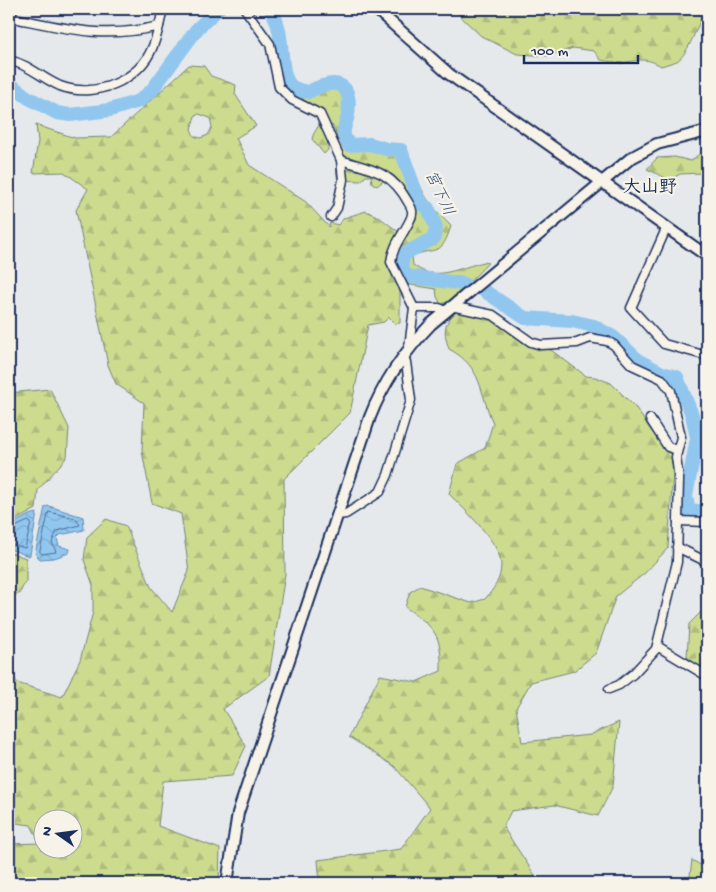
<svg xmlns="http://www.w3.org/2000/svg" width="716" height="892" font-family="'Gochi Hand','Klee One',sans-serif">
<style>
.forest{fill:url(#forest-firs);stroke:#748576;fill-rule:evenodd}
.water{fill:url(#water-waves);stroke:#628ab5}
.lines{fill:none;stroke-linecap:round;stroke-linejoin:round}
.shore{stroke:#4a6c98;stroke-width:1}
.river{stroke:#91c7ef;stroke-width:14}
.minor-casing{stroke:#1b2f5e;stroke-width:11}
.tertiary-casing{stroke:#1b2f5e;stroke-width:14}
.minor{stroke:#f7f3e8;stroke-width:8}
.tertiary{stroke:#f7f3e8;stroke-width:10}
.labels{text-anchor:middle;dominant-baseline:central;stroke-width:4.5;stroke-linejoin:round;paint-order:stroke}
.water-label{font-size:16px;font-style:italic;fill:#385582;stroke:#f7f3e8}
.quarter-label{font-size:18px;font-weight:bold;fill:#1b2f5e;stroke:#f7f3e8}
</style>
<defs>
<pattern id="forest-firs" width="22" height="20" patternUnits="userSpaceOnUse" patternTransform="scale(1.25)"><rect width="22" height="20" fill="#cddb8f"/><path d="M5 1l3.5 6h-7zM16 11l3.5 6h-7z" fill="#afbc7e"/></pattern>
<pattern id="water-waves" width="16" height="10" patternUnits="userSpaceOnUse" patternTransform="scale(1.25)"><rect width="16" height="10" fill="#91c7ef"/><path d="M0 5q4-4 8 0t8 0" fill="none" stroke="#7cabcf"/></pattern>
</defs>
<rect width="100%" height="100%" fill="#e6e9ec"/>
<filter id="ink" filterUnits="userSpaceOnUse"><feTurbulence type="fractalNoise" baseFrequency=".02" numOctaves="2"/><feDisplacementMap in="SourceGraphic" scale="10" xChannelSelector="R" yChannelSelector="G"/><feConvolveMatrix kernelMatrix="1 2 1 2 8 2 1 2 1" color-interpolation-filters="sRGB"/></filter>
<g filter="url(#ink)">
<g class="forest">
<path d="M459,9H706C698,22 689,54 677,61C672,63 666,64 661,66C646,57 638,60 622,63C616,63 608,61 601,60L594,51L573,48L549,56L517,54L481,36L459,15Z"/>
<path d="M189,65L204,66L211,76L236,85L235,94L256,126L236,138L249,165L306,202L329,227L330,223L338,225L344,218L366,211L379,217L404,236L414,209L387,178L377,186L372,183L371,176H366L361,181L338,180C333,162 343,142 332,125L328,130V150L324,154L312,139C314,129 322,125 323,115C317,108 307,105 302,98L303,91L319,81H339L346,87L352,102L349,136L354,139C366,140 381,140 392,145C411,154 416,180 426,197C433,208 442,217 451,226C441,258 437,246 412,256L413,265C435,283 460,267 484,262L488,263L451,301L441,304L437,297L436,289L405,284L400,289V323L396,324L389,317L384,322L368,325L350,413L284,479L285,574L269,676L223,709L246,746L232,776L163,781L158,826L220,849L219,883H9V844L40,843L31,825L9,822V669L17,683L62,697L80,660L93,612V585L84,560L87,537L106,519L126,526L151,587L172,612L189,571L181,514L152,503L142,451L144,403L116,384L108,365L76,210L88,189L64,172L33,173L38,141L36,125L75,138L111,137ZM199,114L210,118L212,127L208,135L200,138L194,136L191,129L195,116ZM42,820H72V850H42Z"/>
<polygon points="707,147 707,169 702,173 680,174 670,180 647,169 657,158 675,157 691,161"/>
<path d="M458,310L496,319L531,347L551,350L586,376L595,377L611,383L636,408L652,432L674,456L668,548L645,573L616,596L596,653L574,671L531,682L516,708L522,742L590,735L619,722L613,786L598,816L554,805L511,811L503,827L540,883H320L318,860L401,849L430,808L394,766L349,737L380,675L416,682L441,671C442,634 435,628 405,607L410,592L420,586L471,603L485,599C494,589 501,579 501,565C501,543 464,509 449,494L457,464L485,448L493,423C479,392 483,367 449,349C443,331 443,323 458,310Z"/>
<polygon points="50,389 69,428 67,457 38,490 36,509 9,524 9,393"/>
<polygon points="9,552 26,558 26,581 19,594 9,595"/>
<polygon points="707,606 707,673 687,657 689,624"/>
<polygon points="692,860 707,869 707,883 689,883"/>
</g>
<g class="water">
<polygon points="49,506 83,517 84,530 60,535 57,538 59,546 70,549 69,553 54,558 40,559 35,554 45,507"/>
<polygon points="37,513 30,555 29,556 9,549 9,526 29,515"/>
</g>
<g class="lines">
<g class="shore">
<polygon points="49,512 75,518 80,525 57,531 52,542 56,552 42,554 40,552"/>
<polyline points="9,530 28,521 31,523 25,548 9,544"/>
</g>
<g class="river">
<path d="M270,9C287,31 277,69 290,85C295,90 302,91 308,92C335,78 353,80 348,115C347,121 343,128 344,134C344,138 347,142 349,145L370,144L386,149L401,150L417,195L423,205L428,208L436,227L434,238L404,254L401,267L406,276L464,284"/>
<polyline points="9,86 14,87 27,97 57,113 70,115 110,110 139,101 152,90 197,29 218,9"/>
<polyline points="480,288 525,318 572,321 594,326 613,337 639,361 662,373 677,377 692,415 697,438 686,496 689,510 707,512"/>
</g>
<g class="minor-casing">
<g id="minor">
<polyline points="245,9 270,44 279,87 292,100 320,114 341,160 343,180 337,208 331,217"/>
<path d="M9,17C64,28 103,40 159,26"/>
<path d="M9,60C30,65 41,78 60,86C94,99 140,81 153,46C158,34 160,21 163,9"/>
<path d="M341,160C373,170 391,171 408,202C412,208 414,213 410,220C403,235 393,245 391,262L414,308L409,347"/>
<polyline points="666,229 631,308 664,344 707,356"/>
<polyline points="451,306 493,315 531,342 541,345 577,343 590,338 607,341 614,345 632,365 662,379 671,391 681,437 676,457 679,479 677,562 656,649 633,674 619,685 609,689"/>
<polyline points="414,308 439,308 446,311"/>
<polyline points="650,419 668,447 677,450"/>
<polyline points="337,515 346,514 380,492 388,475 411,400 406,362 403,355"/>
<polyline points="678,521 707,522"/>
<polyline points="677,547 707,562"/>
<polyline points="657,646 707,676"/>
</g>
</g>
<g class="tertiary-casing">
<g id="tertiary">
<polyline points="376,9 449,74 707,256"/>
<path d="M227,883L238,813L370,417C384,381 404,352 431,324L631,158L657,144L707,131"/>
</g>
</g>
<use href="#minor" class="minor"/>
<use href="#tertiary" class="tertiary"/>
</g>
</g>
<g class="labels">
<g class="water-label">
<text transform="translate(438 194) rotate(65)">宮下川</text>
</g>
<g class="quarter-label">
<text x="650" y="188">大山野</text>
</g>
</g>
<rect width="716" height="892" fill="none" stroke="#f7f3e8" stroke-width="30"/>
<rect x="15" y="15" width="686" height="862" fill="none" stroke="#1b2f5e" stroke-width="2" filter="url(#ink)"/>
<g transform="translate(58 834) rotate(284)"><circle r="24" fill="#f7f3e8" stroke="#9fa5b1"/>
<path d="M0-4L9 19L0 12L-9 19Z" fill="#1b2f5e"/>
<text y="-8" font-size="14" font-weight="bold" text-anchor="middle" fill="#1b2f5e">N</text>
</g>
<path d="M524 55v8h114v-8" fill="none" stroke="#1b2f5e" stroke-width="2.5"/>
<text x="531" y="55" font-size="15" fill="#1b2f5e" stroke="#f7f3e8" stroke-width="4" paint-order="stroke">100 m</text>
</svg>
